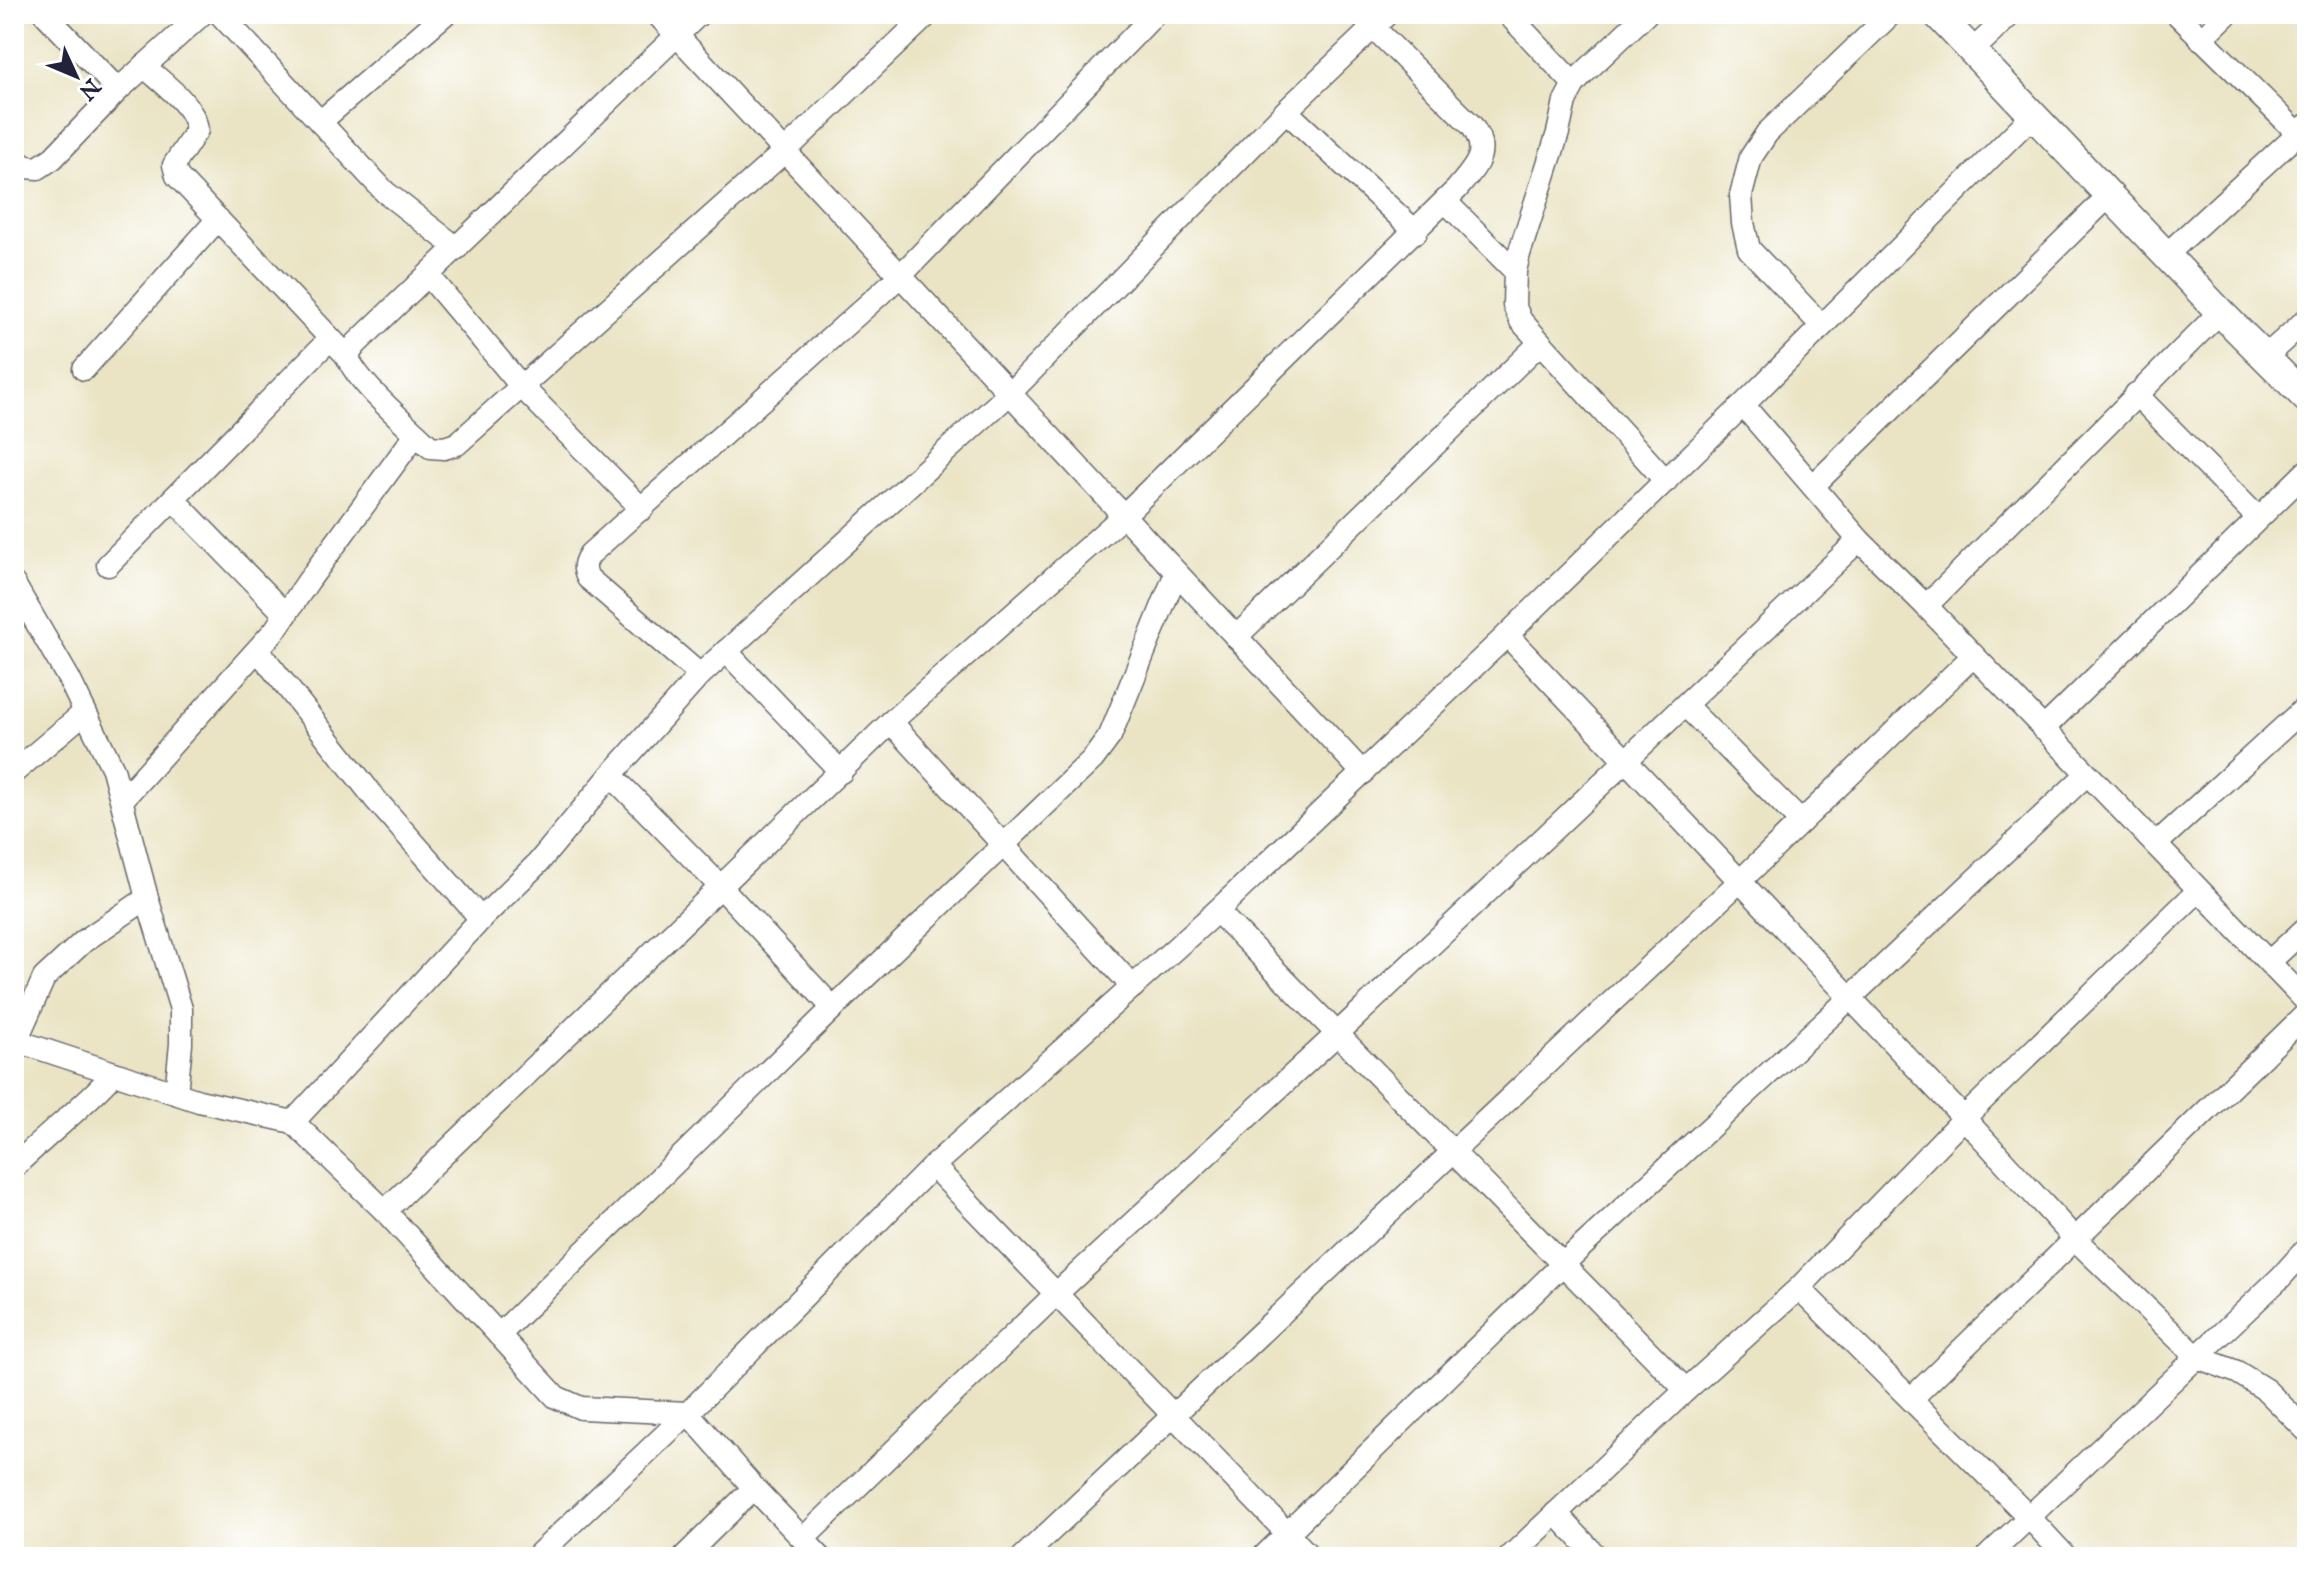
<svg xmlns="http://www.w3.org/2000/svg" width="2321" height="1571" font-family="'IM FELL English',serif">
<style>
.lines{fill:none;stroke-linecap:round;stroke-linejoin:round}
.minor-casing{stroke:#68666b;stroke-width:25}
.major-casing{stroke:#68666b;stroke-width:31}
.minor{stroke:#fff;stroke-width:22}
.major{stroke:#fff;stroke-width:28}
</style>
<rect width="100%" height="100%" fill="#fff"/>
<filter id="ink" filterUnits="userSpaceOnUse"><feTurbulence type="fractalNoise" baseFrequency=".0125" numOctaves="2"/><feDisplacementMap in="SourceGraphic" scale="16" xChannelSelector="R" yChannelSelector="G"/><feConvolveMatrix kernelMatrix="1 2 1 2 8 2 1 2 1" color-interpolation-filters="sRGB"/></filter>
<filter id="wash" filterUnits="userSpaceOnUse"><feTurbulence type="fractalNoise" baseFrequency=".006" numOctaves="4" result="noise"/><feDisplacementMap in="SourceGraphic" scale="32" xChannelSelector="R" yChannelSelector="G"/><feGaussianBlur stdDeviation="1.8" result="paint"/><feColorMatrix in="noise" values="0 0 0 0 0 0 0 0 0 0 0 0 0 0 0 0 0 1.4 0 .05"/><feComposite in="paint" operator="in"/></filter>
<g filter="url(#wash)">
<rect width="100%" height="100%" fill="#eae4c4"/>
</g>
<g filter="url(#ink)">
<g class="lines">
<g class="minor-casing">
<g id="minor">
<polyline points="45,14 118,90"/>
<polyline points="220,14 385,192 457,248"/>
<polyline points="657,14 1363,773"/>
<path d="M699,14L356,344L347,356C358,384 408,425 430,447L444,448L457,444L785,151L928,14"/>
<polyline points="1508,14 1574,84"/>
<polyline points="1646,14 1584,73 1574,84 1565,101 1558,133 1519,254 1515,271 1514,305 1521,321 1666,481"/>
<polyline points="2177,14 2298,133"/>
<polyline points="2201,39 2227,14"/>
<polyline points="1972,51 2011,14"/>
<path d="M144,66C163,84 194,104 197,130L174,165L177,176L347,356"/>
<polyline points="1286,111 1416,232"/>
<polyline points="320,122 445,14"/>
<polyline points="14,159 26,167 38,168 53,158 118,90 202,14"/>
<polyline points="1445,201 1515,271"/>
<polyline points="2166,255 2307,125"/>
<polyline points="429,276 522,387 642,509"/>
<polyline points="1822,326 1749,249 1743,223 1741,195 1751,157 1767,133 1891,14"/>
<polyline points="2265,357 2307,319"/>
<polyline points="84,369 218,219"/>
<polyline points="2136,394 2258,518"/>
<polyline points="1743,405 1859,540 1926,606 2307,1002"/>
<polyline points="1813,486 2110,195"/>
<polyline points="173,499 286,615"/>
<polyline points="108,565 330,339"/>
<polyline points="14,584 69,679 113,769 147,898 181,1009 181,1044 176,1093"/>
<polyline points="1926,606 2220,312"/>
<polyline points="1507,635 1964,1118 2075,1239 2197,1357 2237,1372 2266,1390 2307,1431"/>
<polyline points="1236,637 1540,343"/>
<polyline points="258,650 376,800 481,919"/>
<polyline points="726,651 841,772"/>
<path d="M700,675L588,578C583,568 584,563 590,554L900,276L1155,14"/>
<polyline points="1685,705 1801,822"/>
<polyline points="891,722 1133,987"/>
<polyline points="2043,729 2307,471"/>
<polyline points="14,772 85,712"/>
<polyline points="611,775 721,887 833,1008"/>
<polyline points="122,800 275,630 309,580 416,434"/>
<polyline points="2156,844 2307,706"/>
<polyline points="1217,911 1686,1390"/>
<polyline points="2269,962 2307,927"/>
<polyline points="14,1040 199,1101 293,1122 385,1211 556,1397 581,1408 688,1413 754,1488 820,1557"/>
<polyline points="16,1041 44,978 84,941 147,898"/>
<polyline points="293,1122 481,919 538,863 611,775 700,675 1009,394 1286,111 1387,14"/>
<polyline points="933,1166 1310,1557"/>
<path d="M14,1167C47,1134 83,1108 114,1073"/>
<path d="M385,1211L891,722L1123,516L1457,189C1475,167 1491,153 1472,126L1360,14"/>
<polyline points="1799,1288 2029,1517 1987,1557"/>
<polyline points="499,1335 833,1008 1093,759 1110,736 1176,573"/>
<polyline points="1911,1399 2307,1013"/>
<polyline points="1556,1513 1597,1557"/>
<polyline points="803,1539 1055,1295 1338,1033 1859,540"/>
<polyline points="536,1557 688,1413 933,1166 1217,911 1507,635 1743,405 2033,115"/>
<polyline points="684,1557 754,1488"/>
<polyline points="1023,1557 1740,881 1973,656"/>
<polyline points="1263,1557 1563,1264 1851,997 2086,775"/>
<polyline points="1510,1557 1686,1390 1799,1288 1964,1118 2198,891"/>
<polyline points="2066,1557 2029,1517 2281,1277 2307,1248"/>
</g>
</g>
<g class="major-casing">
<polyline id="major" points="1937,14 2220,312 2307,399"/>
</g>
<use href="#minor" class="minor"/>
<use href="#major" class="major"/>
</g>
</g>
<rect width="2321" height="1571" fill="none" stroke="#fff" stroke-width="48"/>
<g transform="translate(76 76) rotate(134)" stroke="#ffffff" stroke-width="6" paint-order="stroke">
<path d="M0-6L14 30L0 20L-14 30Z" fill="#22223b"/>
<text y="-12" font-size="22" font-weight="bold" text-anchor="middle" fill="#22223b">N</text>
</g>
</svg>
